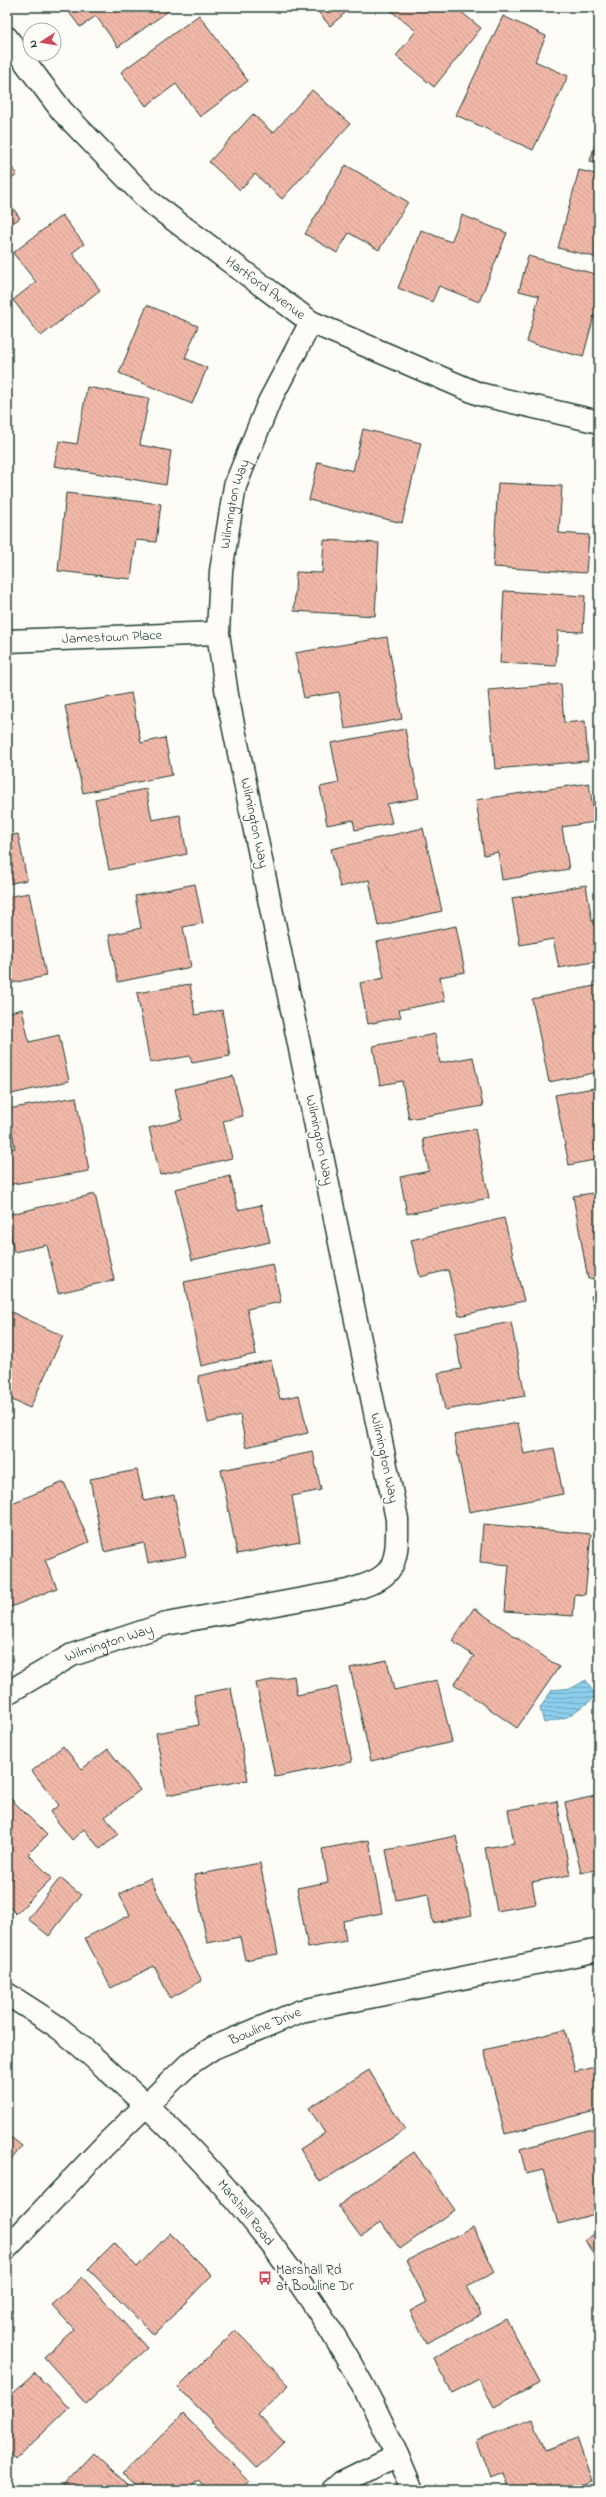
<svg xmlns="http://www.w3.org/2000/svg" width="606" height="2497" font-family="'Indie Flower',sans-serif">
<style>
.water{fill:url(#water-rules);stroke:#6095a2}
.building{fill:url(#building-back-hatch);stroke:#1f3d34}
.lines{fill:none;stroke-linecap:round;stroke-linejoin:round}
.minor-casing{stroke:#1f3d34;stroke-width:25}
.minor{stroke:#fdfcf7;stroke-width:22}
.labels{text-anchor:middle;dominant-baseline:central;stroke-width:4;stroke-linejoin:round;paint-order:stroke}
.street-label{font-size:14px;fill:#1f3d34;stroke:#fdfcf7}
.poi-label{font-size:14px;fill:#1f3d34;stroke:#fdfcf7;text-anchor:start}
</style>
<defs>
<pattern id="water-rules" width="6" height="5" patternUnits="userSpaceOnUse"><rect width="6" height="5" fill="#8bcfec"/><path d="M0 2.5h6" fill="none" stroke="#71a9c0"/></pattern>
<pattern id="building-back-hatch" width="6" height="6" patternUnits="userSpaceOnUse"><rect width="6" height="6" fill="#f1b8a8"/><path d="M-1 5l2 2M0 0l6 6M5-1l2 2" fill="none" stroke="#ce9f91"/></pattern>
</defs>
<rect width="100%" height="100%" fill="#fdfcf7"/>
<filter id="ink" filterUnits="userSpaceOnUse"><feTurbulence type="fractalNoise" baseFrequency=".025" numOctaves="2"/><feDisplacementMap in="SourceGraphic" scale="8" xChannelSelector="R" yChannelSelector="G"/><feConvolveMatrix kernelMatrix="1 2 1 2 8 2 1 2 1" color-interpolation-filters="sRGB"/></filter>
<g filter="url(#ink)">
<polygon class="water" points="586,1680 596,1697 567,1717 544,1723 540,1708 552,1690 572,1688"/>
<g class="building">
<polygon points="65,7 174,7 118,47 96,16 80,27"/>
<polygon points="314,7 352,7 330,26"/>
<polygon points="386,7 455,7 481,28 434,87 396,56 416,31"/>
<polygon points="199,15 248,81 200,117 176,84 146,106 121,72"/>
<polygon points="503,16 546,36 535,61 568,76 533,150 456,115"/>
<polygon points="312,90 350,124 282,199 255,174 240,190 209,162 253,114 273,133"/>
<polygon points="599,131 599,164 590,161"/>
<polygon points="7,160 17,175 7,182"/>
<polygon points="346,165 408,202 379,250 349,233 337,253 305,234"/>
<polygon points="579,170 599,175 599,258 558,248"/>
<polygon points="7,200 20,218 7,227"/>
<polygon points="62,215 84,244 72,253 100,290 41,336 13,300 36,282 13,253"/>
<polygon points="462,215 507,233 479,302 439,286 432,302 398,288 421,230 451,242"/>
<polygon points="528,256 599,275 599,317 594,316 583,357 527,342 539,296 519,291"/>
<polygon points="147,305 198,326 185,358 207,368 192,404 119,373"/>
<polygon points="87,387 149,398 140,445 171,451 166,485 54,466 59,441 77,444"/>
<polygon points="363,429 421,443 402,523 309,500 318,462 353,471"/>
<polygon points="498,483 562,486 559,533 589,535 586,573 493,567"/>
<polygon points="66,493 161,504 156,542 136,540 131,579 58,571"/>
<polygon points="324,540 379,543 375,616 294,611 296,572 322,573"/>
<polygon points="504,591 585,596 583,632 558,631 556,666 500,663"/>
<polygon points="387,637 402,719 345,729 339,692 304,698 295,653"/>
<polygon points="561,684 564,723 585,721 588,761 495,769 488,690"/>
<polygon points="131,693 141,743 165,738 172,775 83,793 65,706"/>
<polygon points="405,729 419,798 387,804 392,823 355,830 353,820 327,825 320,787 339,783 331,743"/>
<polygon points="589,783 595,822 562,827 569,869 502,880 498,852 484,855 476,800"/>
<polygon points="146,789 152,820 180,815 187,854 109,870 95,799"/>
<polygon points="423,828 442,911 378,926 369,880 340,887 331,849"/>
<polygon points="18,834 27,880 7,884 7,836"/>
<polygon points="195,884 203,923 183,927 191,967 118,982 109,935 141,928 135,896"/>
<polygon points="586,885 592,921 599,920 599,961 559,968 553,939 520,945 512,898"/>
<polygon points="29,893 46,976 7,984 7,897"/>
<polygon points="456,926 465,972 440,977 445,1001 399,1010 401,1017 368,1024 360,983 384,978 377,942"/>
<polygon points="190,984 195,1015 222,1010 230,1056 192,1063 190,1056 150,1063 137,993"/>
<polygon points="599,985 599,1072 549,1082 532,999"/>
<polygon points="22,1009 29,1042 59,1035 69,1081 7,1095 7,1013"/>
<polygon points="435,1034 440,1063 473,1057 483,1106 409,1119 402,1081 380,1085 373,1046"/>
<polygon points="233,1076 243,1116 223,1121 232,1158 160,1175 149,1128 182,1120 175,1089"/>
<polygon points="599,1087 599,1168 595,1169 594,1160 569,1165 555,1095"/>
<polygon points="76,1097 89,1171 7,1185 7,1149 15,1148 8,1109"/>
<polygon points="475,1129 489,1198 407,1214 400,1177 429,1171 423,1139"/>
<polygon points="230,1176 238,1210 261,1205 270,1242 192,1260 175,1189"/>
<polygon points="599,1192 599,1278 588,1279 573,1196"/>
<polygon points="95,1194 114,1280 58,1293 47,1245 14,1252 7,1215"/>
<polygon points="504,1218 524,1301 459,1316 448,1270 420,1277 411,1240"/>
<polygon points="273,1264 281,1302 247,1309 256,1354 201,1366 184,1282"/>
<polygon points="599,1294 599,1328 591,1296"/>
<polygon points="7,1310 63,1336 30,1408 7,1398"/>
<polygon points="511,1322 525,1396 445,1410 438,1373 461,1369 455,1333"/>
<polygon points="271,1360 280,1399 299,1395 308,1433 246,1447 240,1415 208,1423 198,1376"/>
<polygon points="599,1400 599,1420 595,1401"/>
<polygon points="518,1423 524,1454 554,1448 563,1494 469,1512 454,1435"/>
<polygon points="313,1452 321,1490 292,1496 300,1542 237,1554 221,1470"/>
<polygon points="137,1470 144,1501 174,1495 186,1556 148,1563 144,1543 104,1552 90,1479"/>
<polygon points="64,1482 89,1542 45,1560 57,1588 11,1607 7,1598 7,1505"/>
<polygon points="483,1524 591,1534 585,1595 575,1594 573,1616 505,1611 509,1565 480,1562"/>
<polygon points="474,1608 559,1667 517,1728 454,1684 474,1656 452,1641"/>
<polygon points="387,1660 394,1690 437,1680 452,1742 371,1761 350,1668"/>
<polygon points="294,1676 297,1695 337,1687 352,1762 275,1777 256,1683"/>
<polygon points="231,1688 248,1780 167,1795 156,1733 199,1725 194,1695"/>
<polygon points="63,1746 82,1769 108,1749 140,1790 105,1817 119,1834 100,1849 84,1829 72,1840 50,1812 59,1805 32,1771"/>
<polygon points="7,1795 47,1835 28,1854 52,1878 16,1914 7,1905"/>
<polygon points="599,1795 599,1869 581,1873 565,1803"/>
<polygon points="557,1801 570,1875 532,1882 536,1904 497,1911 485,1848 514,1843 508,1810"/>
<polygon points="456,1836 472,1915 433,1923 428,1894 396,1900 386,1850"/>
<polygon points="369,1840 382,1913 343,1921 346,1941 308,1948 297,1888 328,1882 322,1849"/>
<polygon points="260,1863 278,1954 245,1960 240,1937 207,1943 194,1875"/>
<polygon points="60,1878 81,1895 49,1936 28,1919"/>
<polygon points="150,1878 202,1981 170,1998 154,1966 111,1988 85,1938 130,1915 119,1894"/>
<polygon points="565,2030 575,2072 599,2066 599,2110 505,2134 484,2050"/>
<polygon points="369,2070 405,2130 320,2182 300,2149 325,2133 309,2108"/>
<polygon points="599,2127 599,2213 558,2224 543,2170 526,2174 520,2149"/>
<polygon points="7,2134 22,2146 7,2165"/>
<polygon points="414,2152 455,2210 400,2249 381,2222 361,2237 338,2206"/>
<polygon points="473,2227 495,2272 467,2286 481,2315 426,2343 410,2311 427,2302 406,2261"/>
<polygon points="599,2231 599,2264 585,2240"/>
<polygon points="170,2233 212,2275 154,2335 88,2269 114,2243 137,2267"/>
<polygon points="82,2277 147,2348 86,2404 44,2357 74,2329 52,2305"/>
<polygon points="506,2319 540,2383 494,2407 479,2379 452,2393 433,2358"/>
<polygon points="235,2330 289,2385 258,2415 284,2442 257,2468 178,2387"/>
<polygon points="35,2373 69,2408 16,2459 7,2450 7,2399"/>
<polygon points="183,2414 249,2481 240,2490 208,2490 198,2480 188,2490 140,2490 123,2474"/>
<polygon points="533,2419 545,2450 577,2438 592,2481 569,2490 510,2490 504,2473 490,2478 476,2440"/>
<polygon points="94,2453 133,2490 59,2490"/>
<polygon points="7,2479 17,2489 16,2490 7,2490"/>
</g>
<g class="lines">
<g class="minor-casing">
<g id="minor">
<path id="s1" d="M7,38L62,111L150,202L311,322L479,394L599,422"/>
<path id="s2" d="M7,641L218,633"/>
<path id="s3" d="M7,1693L72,1655L166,1624L347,1591C394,1578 398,1568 397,1519L227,695L218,633L221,571L235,486L269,402L311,322"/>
<path id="s4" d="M7,1994C24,2005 42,2016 59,2028C82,2046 104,2067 125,2086C250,2198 349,2335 412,2490"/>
<path id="s5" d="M7,2248L105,2145L189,2064L213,2048L301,2011L599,1950"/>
<polyline points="333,2490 342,2482 397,2455"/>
</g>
</g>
<use href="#minor" class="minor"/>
</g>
</g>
<defs>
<g id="bus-bare" transform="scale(1.08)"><path d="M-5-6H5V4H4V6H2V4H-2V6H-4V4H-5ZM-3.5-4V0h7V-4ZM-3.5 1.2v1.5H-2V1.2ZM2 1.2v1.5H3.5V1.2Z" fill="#d1495b" stroke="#fdfcf7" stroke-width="2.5" paint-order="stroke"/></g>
</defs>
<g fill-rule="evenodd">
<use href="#bus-bare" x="265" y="2278"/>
</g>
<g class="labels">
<g class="street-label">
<text stroke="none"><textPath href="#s1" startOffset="362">Hartford Avenue</textPath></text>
<text stroke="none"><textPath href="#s3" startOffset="1493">Wilmington Way</textPath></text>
<text stroke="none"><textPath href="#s2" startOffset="105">Jamestown Place</textPath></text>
<text transform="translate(254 823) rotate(78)">Wilmington Way</text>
<text transform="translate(319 1140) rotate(78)">Wilmington Way</text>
<text transform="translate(384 1458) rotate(78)">Wilmington Way</text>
<text stroke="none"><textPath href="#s3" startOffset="114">Wilmington Way</textPath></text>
<text stroke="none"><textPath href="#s5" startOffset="344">Bowline Drive</textPath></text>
<text stroke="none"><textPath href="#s4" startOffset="325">Marshall Road</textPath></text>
</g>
<g class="poi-label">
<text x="276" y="2270">Marshall Rd<tspan x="276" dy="16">at Bowline Dr</tspan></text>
</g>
</g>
<rect width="606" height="2497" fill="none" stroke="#fdfcf7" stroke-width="24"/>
<rect x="12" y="12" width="582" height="2473" fill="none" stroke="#1f3d34" stroke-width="1.5" filter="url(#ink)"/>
<g transform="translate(42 42) rotate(258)"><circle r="19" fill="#fdfcf7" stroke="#a4b0a9"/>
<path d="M0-3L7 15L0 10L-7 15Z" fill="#d1495b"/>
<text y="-6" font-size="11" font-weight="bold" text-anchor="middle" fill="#1f3d34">N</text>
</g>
</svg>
